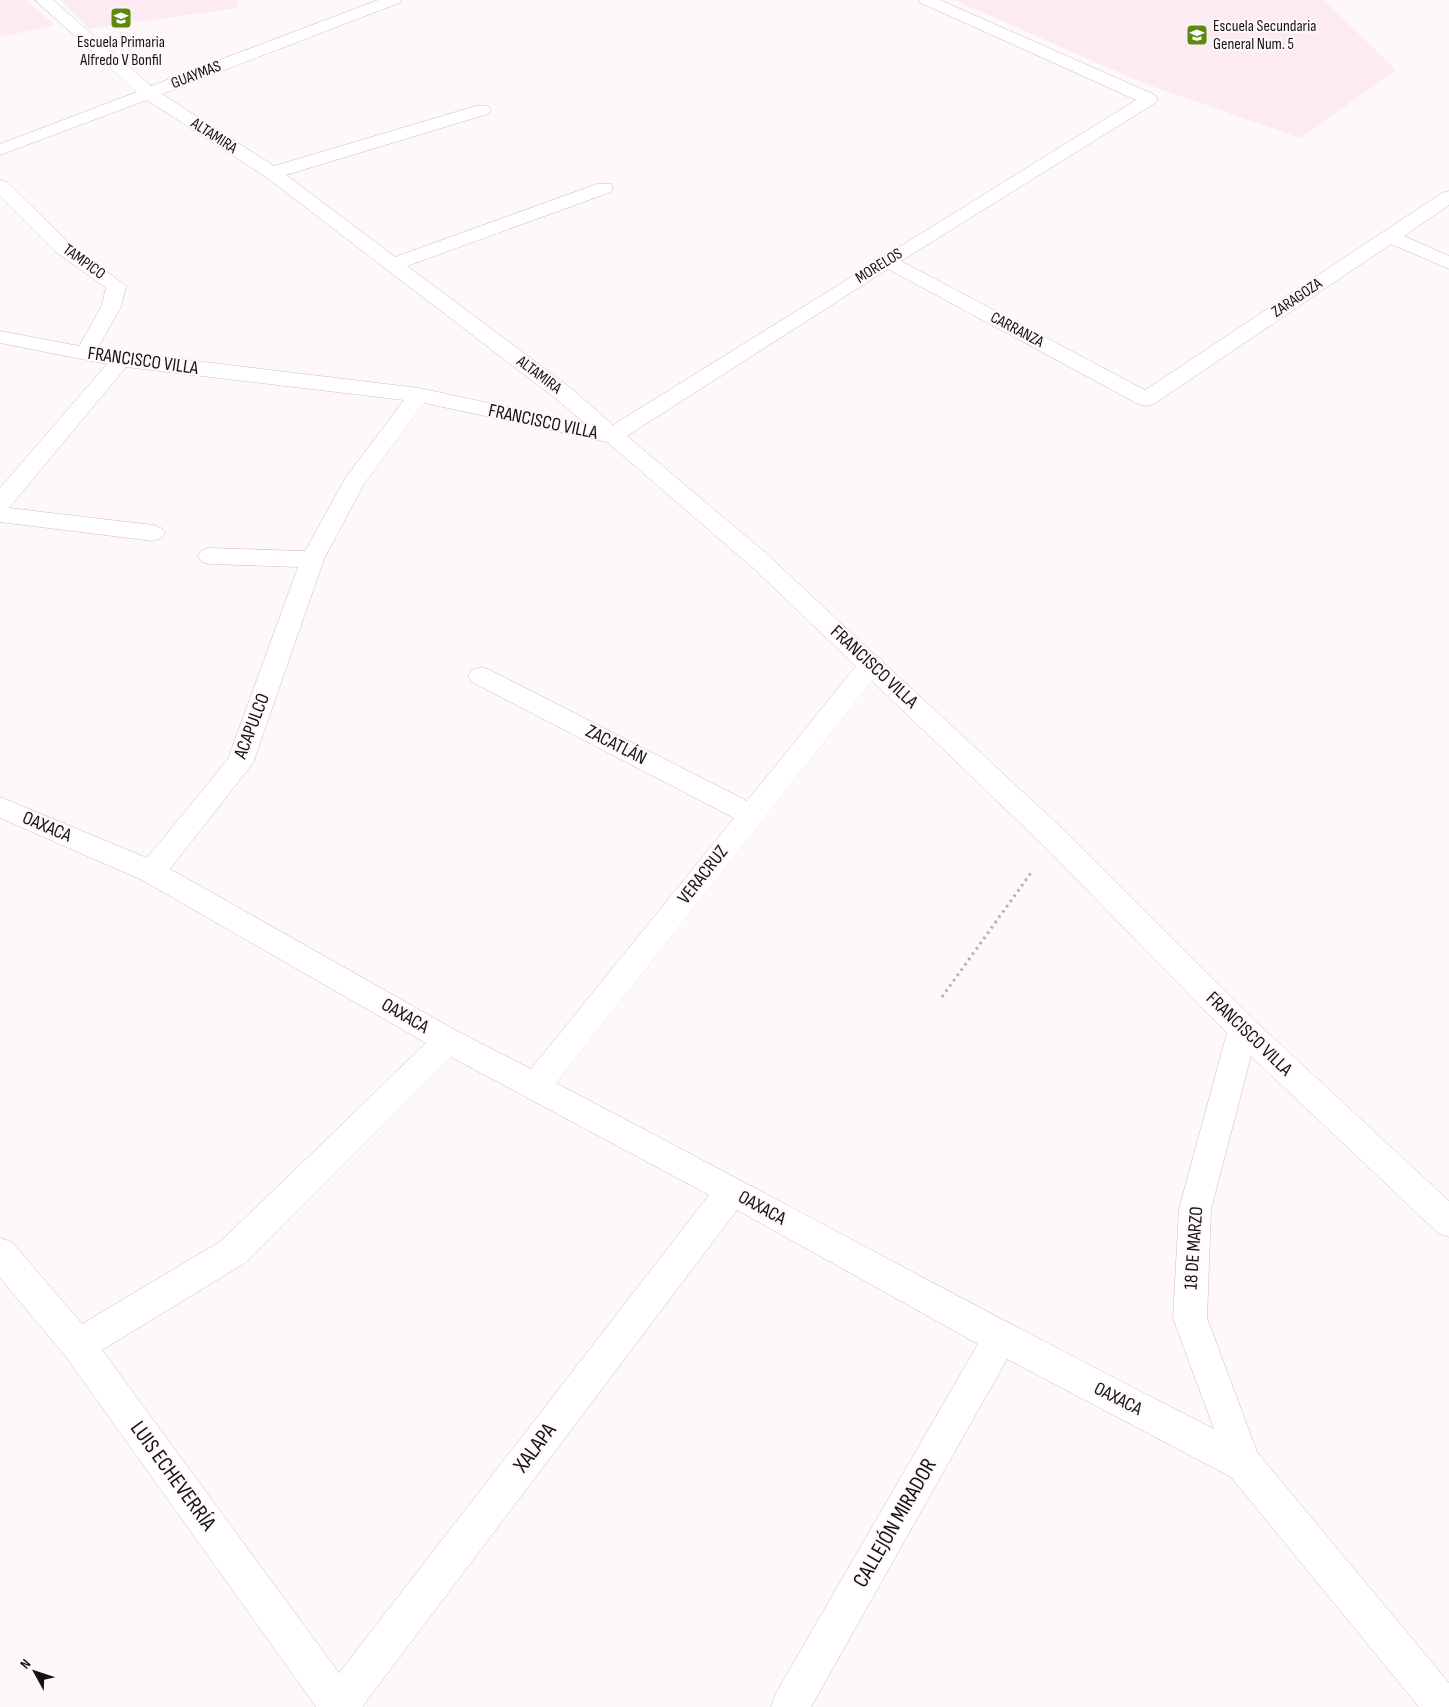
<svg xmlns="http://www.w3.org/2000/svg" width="1449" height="1707" font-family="'Sofia Sans Condensed',sans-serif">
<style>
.built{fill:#fdebf4}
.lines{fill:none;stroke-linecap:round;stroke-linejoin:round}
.minor-casing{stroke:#cbbdc4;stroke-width:1}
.path{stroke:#b5afb2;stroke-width:3;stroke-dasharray:2.5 4;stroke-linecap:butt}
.minor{fill:#fff;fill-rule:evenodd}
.labels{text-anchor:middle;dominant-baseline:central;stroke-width:4;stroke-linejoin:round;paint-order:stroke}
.far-poi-label{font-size:16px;fill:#161114;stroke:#fef8fb;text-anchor:start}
.far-street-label{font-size:16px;fill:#161114;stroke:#fef8fb}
.street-label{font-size:19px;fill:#161114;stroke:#fef8fb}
.near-street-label{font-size:22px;fill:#161114;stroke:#fef8fb}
</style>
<rect width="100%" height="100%" fill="#fef8fb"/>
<g class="built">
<polygon points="0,0 25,0 55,25 0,37"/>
<polygon points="61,0 238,0 238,8 89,29"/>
<polygon points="954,0 1324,0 1396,70 1300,138 1143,83"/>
</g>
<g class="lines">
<g class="minor-casing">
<path id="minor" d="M35,0H53L151,86L378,0H401L399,3L162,94L274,166L476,106H488L491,110L488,114L286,175L395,257L597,184H611L613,188L611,192L407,266L572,389L613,425L1136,100L921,3L919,0H940L1155,95L1158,99L1155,103L901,261L1145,390L1442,193L1449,191V205L1404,236L1449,256V269L1391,244L1154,404L1146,406L1138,404L888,269L627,436L768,555L877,657L881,658L884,663L1065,831L1254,1020L1449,1201V1237L1438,1233L1251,1056L1211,1209L1207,1318L1257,1452L1449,1683V1707H1419L1231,1477L1007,1359L811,1707H771L776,1693L978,1344L737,1210L362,1707H316L66,1357L0,1278V1238L12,1242L82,1324L221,1241L426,1043L142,880L0,818V797L147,858L228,759L298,567L210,564L202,562L198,556L202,550L210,548L305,551L346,477L404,400L126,367L9,508L153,525L161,528L165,533L161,538L153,541L0,522V488L107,364L0,343V331L79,346L101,307L106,288L56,252L0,196V180L7,182L70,244L126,286L121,307L97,349L419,388L586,424L556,399L266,177L147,100L0,155V144L137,92ZM424,403L607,442L752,567L856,666L747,801L490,670L481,667L472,670L468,676L472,682L734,818L531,1069L459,1032L170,869L253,763L324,559L364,484ZM872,681L1045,847L1227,1033L1179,1209L1173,1318L1214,1429C993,1317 776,1198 556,1083ZM451,1057L709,1195L339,1673L102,1350L245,1263Z"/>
</g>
<polyline class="path" points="942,997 1033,870"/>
<use href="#minor" class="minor"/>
</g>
<defs>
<g id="school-square" transform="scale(1.125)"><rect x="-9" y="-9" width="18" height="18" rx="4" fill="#5f8812" stroke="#fef8fb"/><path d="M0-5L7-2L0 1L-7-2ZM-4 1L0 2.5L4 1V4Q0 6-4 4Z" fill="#fff"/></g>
</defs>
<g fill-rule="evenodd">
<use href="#school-square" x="121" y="18"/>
<use href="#school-square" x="1197" y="35"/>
</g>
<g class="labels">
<g class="far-poi-label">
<text x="1213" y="26">Escuela Secundaria<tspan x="1213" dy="18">General Num. 5</tspan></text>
<text x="121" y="42" text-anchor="middle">Escuela Primaria<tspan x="121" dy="18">Alfredo V Bonfil</tspan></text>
</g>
<g class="far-street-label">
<text transform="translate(196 75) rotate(-21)">GUAYMAS</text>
<text transform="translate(214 136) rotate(33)">ALTAMIRA</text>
<text transform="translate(84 262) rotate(36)">TAMPICO</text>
<text transform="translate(879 266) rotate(-32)">MORELOS</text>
<text transform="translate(1297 298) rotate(-34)">ZARAGOZA</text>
<text transform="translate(1017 330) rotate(28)">CARRANZA</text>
<text transform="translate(539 375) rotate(37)">ALTAMIRA</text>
</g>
<g class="street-label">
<text transform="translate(143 361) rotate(8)">FRANCISCO VILLA</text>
<text transform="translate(543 422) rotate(12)">FRANCISCO VILLA</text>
<text transform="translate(874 667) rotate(43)">FRANCISCO VILLA</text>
<text transform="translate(252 726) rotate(-69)">ACAPULCO</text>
<text transform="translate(616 745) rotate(27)">ZACATLÁN</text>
<text transform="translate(47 827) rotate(23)">OAXACA</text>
<text transform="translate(703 875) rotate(-52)">VERACRUZ</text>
<text transform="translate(405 1016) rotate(30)">OAXACA</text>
<text transform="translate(1249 1034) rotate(44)">FRANCISCO VILLA</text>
<text transform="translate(762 1208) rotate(29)">OAXACA</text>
<text transform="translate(1194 1248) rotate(-86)">18 DE MARZO</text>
<text transform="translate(1118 1399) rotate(27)">OAXACA</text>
</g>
<g class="near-street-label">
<text transform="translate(535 1448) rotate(-53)">XALAPA</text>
<text transform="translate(173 1476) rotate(54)">LUIS ECHEVERRÍA</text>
<text transform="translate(895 1523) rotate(-60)">CALLEJÓN MIRADOR</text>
</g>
</g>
<g transform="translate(35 1672) rotate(310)" stroke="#fef8fb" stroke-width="4" paint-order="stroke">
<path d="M0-4L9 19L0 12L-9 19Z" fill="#161114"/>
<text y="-8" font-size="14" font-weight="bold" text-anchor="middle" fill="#161114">N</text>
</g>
</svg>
